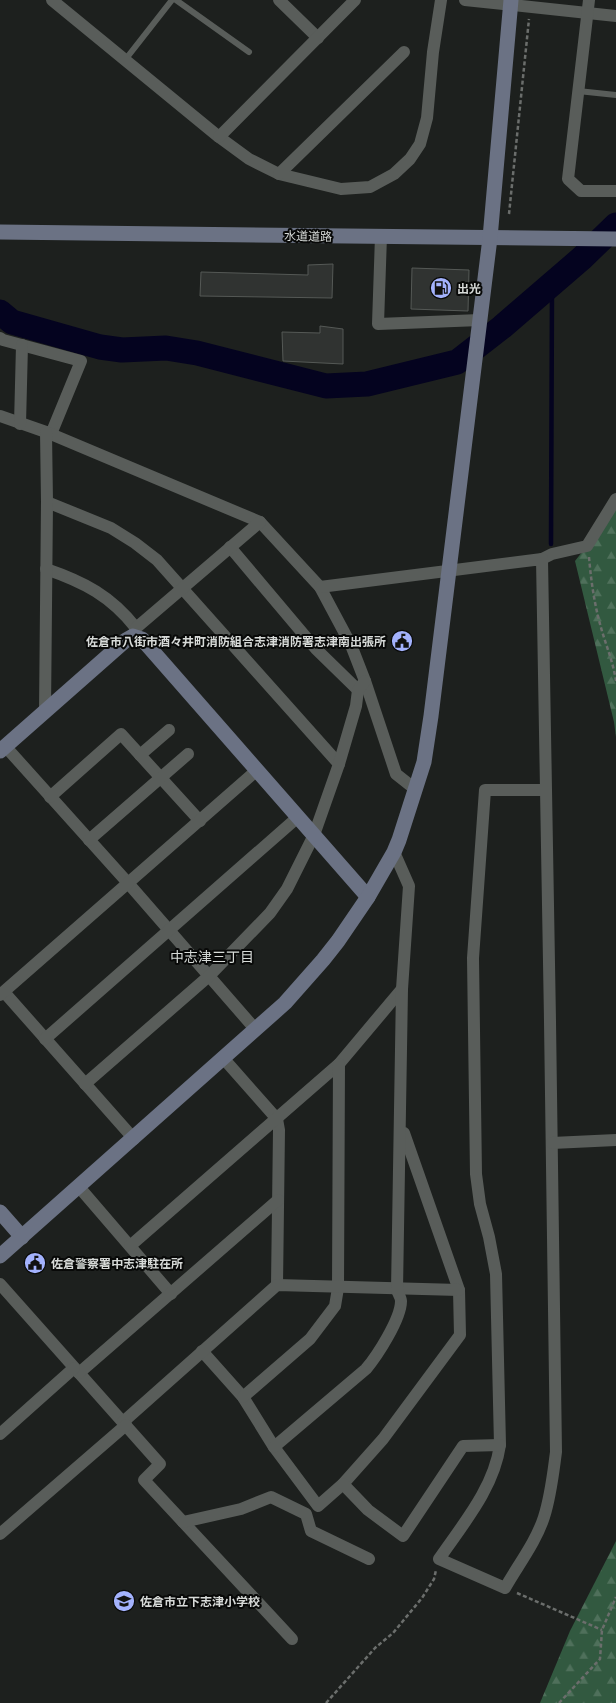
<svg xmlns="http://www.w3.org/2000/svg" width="616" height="1703" font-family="Mulish,'Noto Sans JP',sans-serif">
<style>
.forest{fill:url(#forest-firs)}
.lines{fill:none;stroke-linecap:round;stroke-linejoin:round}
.stream{stroke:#04031f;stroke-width:4.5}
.river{stroke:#04031f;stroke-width:25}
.building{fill:#303331;stroke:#555956}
.path{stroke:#6b6e6c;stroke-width:2.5;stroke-dasharray:4 2.5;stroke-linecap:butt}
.lane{stroke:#595d5a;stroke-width:6}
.street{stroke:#595d5a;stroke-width:12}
.secondary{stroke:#6b7284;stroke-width:15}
.labels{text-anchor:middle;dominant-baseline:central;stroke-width:4;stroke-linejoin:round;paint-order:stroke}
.street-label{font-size:12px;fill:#d7dad8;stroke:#080908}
.poi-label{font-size:12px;font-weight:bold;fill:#d7dad8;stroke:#080908;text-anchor:start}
.neighbourhood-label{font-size:14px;fill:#d7dbd8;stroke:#080908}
</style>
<defs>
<pattern id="forest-firs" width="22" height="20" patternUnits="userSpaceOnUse" patternTransform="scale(1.25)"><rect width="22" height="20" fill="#325940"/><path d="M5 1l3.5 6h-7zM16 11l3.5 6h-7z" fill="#4f705b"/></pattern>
</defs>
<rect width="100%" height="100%" fill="#1d201e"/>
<g class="forest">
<polygon points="616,509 616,737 614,722 575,561"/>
<polygon points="616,1541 616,1703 540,1703 570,1631"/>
</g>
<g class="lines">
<polyline class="stream" points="551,544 552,284"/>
<polyline class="river" points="0,312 12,322 100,347 122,350 166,348 197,353 326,386 367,384 457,362 502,327 582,258 616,225"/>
</g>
<g class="building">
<polygon points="333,264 332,298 200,296 201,272 308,275 308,265"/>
<polygon points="412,268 469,270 468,311 411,309"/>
<polygon points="320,326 343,329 343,364 283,361 282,332 320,333"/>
</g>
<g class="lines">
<g class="path">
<polyline points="509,214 529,19"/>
<path d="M589,557C591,580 594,602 600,624C605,643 613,661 616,681"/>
<polyline points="517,1593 602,1630"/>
<polyline points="326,1703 375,1648 393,1633 422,1598 434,1579 436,1570"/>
<polyline points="559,1703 600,1659 602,1630 616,1597"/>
</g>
<g class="lane">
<polyline points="176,0 249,52"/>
<polyline points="125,60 172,0"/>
<polyline points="578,91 616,95"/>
</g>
<g class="street">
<polyline points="52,0 219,137 249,159 279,174 341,189 370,187 394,174 410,159 420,144 427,118 433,52 441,0"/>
<polyline points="279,0 318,38"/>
<polyline points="465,0 616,16"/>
<polyline points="589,0 568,179 581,191 616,191"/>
<polyline points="219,137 355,0"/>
<polyline points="279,174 404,52"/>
<polyline points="381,236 378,324 480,320"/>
<polyline points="0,338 3,340 81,361 51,434"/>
<polyline points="0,416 46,432 260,522 320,587 351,645 365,681 396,774 415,789"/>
<polyline points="20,424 22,345"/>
<polyline points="47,502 111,528 135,543 157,560 339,764"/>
<polyline points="230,547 316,649 358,690"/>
<polyline points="542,559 552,554 587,546 616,499"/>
<path d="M46,569C84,582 111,596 136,628"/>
<path d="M320,587L542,559C547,857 553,1154 556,1452C553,1474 551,1495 544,1517C536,1542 518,1565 505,1588L439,1559C463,1524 494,1488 500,1445L496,1274L489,1237L480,1204L476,1174L473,958L485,790H546"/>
<polyline points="133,636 136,628 260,522"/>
<polyline points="45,712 47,502 46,432"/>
<polyline points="5,746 128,883 256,1030"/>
<polyline points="140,755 169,730"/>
<polyline points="50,797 121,734 200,821"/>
<polyline points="89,840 188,754"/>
<polyline points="4,992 134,1139"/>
<polyline points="0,995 256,771"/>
<polyline points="45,1039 298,817"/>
<polyline points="224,1059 277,1119 279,1130 277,1285"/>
<polyline points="85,1084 209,976 270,913 287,889 314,835 339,764 356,706 358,690 365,681"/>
<polyline points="552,1143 616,1140"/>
<polyline points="79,1187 171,1294"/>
<polyline points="130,1246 339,1064 402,989"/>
<polyline points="0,1284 160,1464 144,1480 292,1639"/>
<polyline points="202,1351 243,1397 274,1447 318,1506 343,1484 383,1439 460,1335 459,1290 404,1133"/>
<polyline points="79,1373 278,1200"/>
<polyline points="243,1397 310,1339 335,1306 338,1288 339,1064"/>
<polyline points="123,1422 277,1285 459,1290"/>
<polyline points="0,1434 74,1368"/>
<path d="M274,1447L366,1369C377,1356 401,1319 401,1301C401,1298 398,1293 397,1290L402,989L409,886L394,852"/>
<polyline points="343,1484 368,1510 403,1536 463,1446 500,1445"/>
<polyline points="183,1522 241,1509 271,1497 306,1514 311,1531 369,1559"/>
<polyline points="0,1534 126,1425"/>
</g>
<g class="secondary">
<polyline points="0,232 616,239"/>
<polyline points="0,751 126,640 133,636 142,639 368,897"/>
<polyline points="0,1212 22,1237"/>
<polyline points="0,1256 285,1003 323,960 338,941 368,897 394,852 399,840 424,762 431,716 490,238 511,0"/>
</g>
</g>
<defs>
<g id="fuel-disc" transform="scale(1.125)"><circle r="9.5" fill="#a3b2fd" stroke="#080908"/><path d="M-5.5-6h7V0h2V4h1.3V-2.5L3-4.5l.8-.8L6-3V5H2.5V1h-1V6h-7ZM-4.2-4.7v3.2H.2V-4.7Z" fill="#111"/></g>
<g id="civic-disc" transform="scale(1.125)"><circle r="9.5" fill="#a3b2fd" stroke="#080908"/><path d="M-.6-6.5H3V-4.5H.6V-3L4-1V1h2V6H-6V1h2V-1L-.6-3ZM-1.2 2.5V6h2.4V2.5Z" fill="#111"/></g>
<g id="school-disc" transform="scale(1.125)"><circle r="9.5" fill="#a3b2fd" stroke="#080908"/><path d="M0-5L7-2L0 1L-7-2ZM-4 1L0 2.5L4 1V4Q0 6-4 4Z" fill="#111"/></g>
</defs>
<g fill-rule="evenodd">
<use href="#fuel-disc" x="441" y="288"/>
<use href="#civic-disc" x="402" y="641"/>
<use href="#civic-disc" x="35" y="1263"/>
<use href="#school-disc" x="124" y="1601"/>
</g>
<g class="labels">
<g class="street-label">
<text transform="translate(308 236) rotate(1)">水道道路</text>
</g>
<g class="poi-label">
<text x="457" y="288">出光</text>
<text x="386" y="641" text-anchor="end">佐倉市八街市酒々井町消防組合志津消防署志津南出張所</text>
<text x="51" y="1263">佐倉警察署中志津駐在所</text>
<text x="140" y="1601">佐倉市立下志津小学校</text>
</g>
<g class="neighbourhood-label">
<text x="212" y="957">中志津三丁目</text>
</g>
</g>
</svg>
